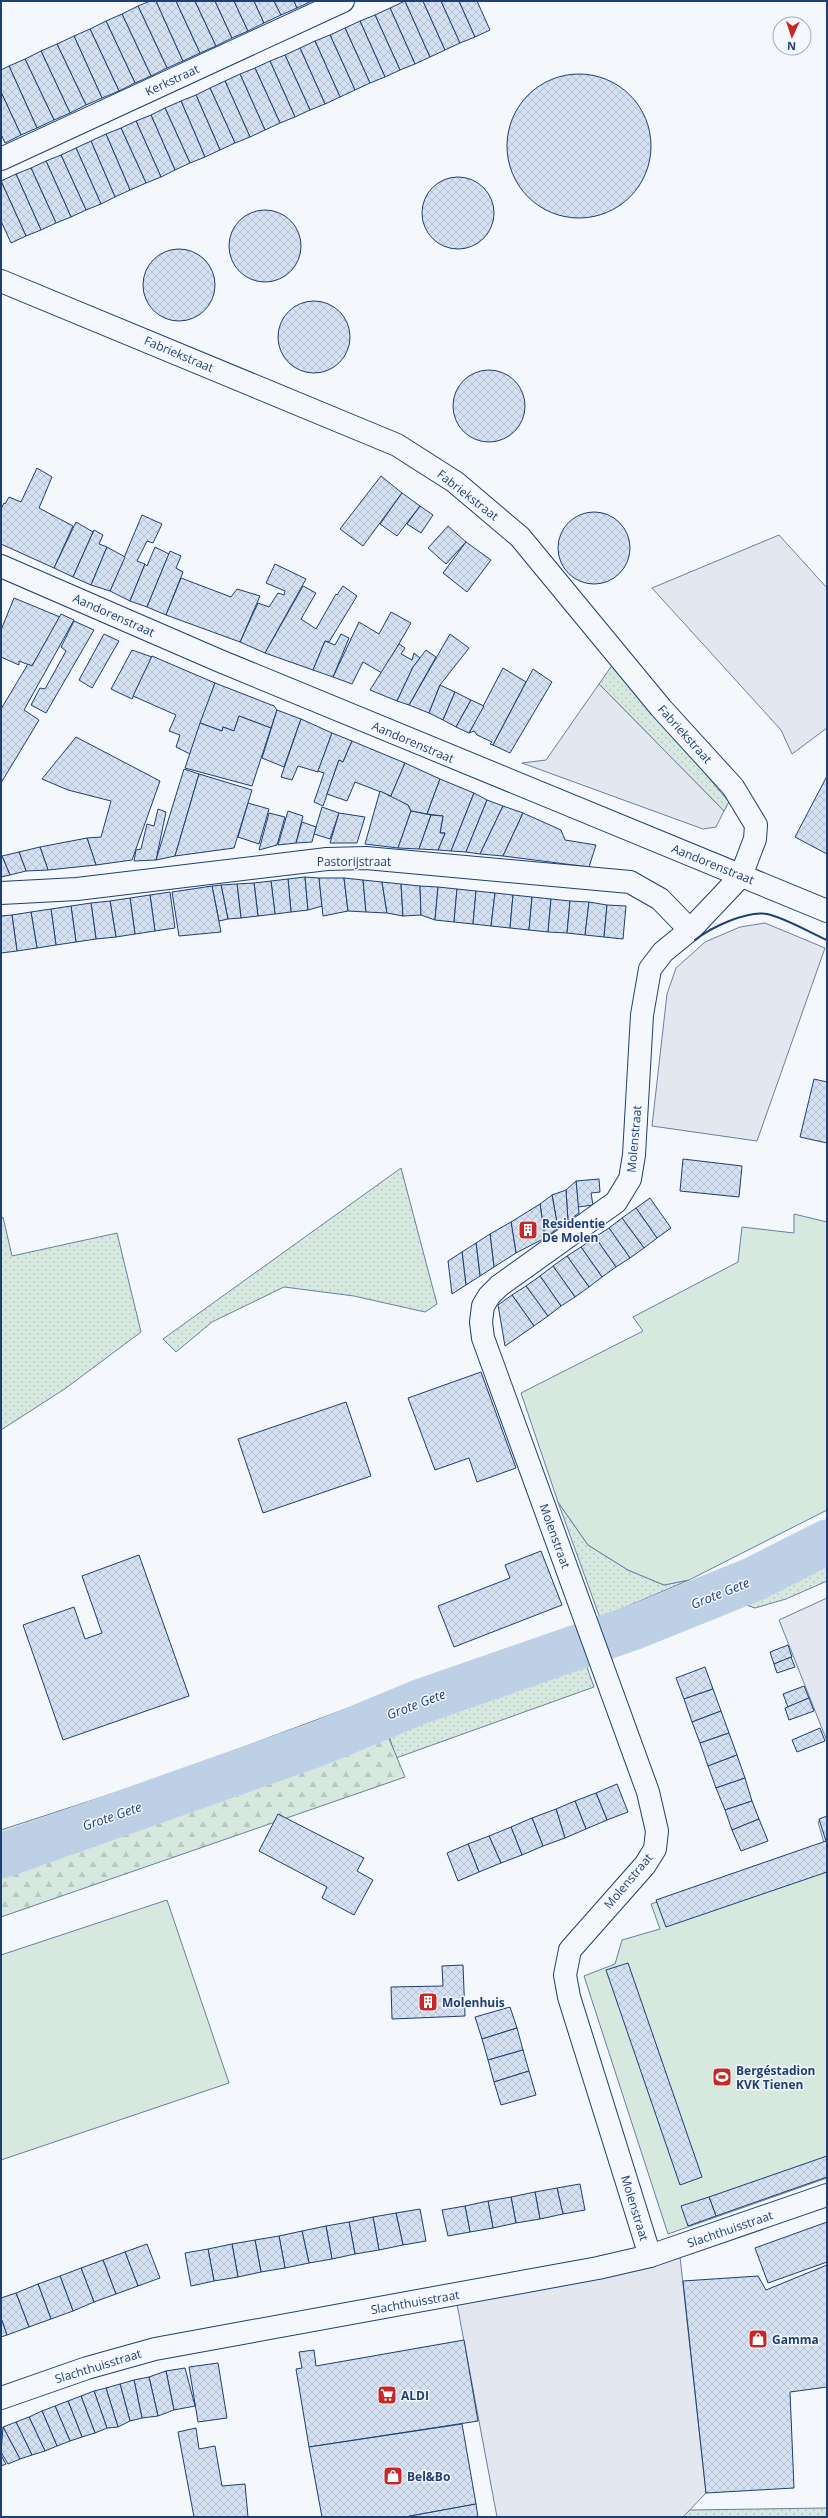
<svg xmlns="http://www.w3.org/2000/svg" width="828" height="2518" font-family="'Open Sans',sans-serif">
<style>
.grass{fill:url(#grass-dots);stroke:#687fa3}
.forest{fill:url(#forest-firs);stroke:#687fa3}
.garden{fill:#d7e8df;stroke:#687fa3}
.parking{fill:#e3e8f0;stroke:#687fa3}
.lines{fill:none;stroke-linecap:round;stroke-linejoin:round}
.river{stroke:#bed0e5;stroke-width:45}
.building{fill:url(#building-cross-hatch);stroke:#1d3f73}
.minor-casing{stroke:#1d3f73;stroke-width:24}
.major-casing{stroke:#1d3f73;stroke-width:24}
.minor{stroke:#f4f7fb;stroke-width:22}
.major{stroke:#f4f7fb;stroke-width:22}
.wall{stroke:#1d3f73;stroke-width:2}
.labels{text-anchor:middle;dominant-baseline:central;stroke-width:3;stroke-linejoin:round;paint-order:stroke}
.street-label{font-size:12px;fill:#1d3f73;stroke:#f4f7fb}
.poi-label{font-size:12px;font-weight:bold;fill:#1d3f73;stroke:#f4f7fb;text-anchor:start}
.water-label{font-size:13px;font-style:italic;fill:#1d3f73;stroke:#f4f7fb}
</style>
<defs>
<pattern id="grass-dots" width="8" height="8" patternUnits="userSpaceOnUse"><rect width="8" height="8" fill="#d7e8df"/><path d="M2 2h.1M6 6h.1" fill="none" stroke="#b8c8c3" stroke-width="1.8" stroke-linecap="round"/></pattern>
<pattern id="forest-firs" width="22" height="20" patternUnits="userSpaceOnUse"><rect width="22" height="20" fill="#d7e8df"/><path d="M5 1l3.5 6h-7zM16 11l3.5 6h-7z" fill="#b8c8c3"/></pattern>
<pattern id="building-cross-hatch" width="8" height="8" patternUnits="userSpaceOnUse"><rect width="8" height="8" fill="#d5e0f0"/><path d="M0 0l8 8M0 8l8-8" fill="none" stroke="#b6c1d1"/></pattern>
</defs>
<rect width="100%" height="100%" fill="#f4f7fb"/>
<g class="grass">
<polygon points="613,664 729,802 724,811 599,684"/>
<polygon points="401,1168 437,1304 425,1312 354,1296 284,1287 212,1322 176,1352 163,1339"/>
<polygon points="3,1217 12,1256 117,1233 141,1332 66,1388 1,1430 1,1218"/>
<polygon points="558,1502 588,1545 628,1570 664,1585 689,1580 600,1618"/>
<polygon points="827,1561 827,1581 786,1599 755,1608 734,1601 783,1577"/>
<polygon points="583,1656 594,1687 396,1758 389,1736 376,1740 373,1731"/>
<polygon points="827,2508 827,2517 683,2517 690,2510"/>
</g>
<polygon class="forest" points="367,1701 376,1740 388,1736 405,1777 1,1917 1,1830 163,1777"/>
<g class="garden">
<polygon points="794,1214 827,1222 827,1510 689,1580 664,1585 628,1570 588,1545 558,1502 521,1393 643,1331 633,1317 738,1262 742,1227 794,1233"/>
<polygon points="827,1819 827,2178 668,2234 584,1976 615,1964 622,1940 660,1929 651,1904 824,1843 818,1822"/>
<polygon points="167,1900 229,2083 1,2160 1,1955"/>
</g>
<g class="parking">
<polygon points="779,535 827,588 827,728 792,754 781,730 652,588"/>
<polygon points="599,684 724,811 716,827 703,829 522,763 546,760"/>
<polygon points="765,923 825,948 757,1141 652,1126 667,994 676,968 705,942 740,927"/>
<polygon points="827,1598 827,1741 779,1620"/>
<polygon points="680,2257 706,2493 683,2517 497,2517 457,2304"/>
</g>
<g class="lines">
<polyline class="river" points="1,1856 320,1743 419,1702 635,1627 754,1579 827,1542"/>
</g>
<g class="building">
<polygon points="150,1 156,1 183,61 167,68 138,6"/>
<polygon points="156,1 176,1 200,53 183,61"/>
<polygon points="176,1 195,1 216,46 200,53"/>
<polygon points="195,1 215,1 232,38 216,46"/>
<polygon points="215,1 234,1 248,31 232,38"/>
<polygon points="234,1 254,1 264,23 248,31"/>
<polygon points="254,1 274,1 281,15 264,23"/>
<polygon points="274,1 294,1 297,8 281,15"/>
<polygon points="294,1 312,1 297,8"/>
<polygon points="405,1 430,57 415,64 390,8"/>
<polygon points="405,1 423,1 445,50 430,57"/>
<polygon points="423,1 441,1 460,43 445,50"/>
<polygon points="441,1 459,1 475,37 460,43"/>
<polygon points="459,1 477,1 490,30 475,37"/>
<polygon points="138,6 167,68 151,76 122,14"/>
<polygon points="390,8 415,64 400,70 375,15"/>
<polygon points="122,14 151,76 135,83 106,21"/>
<polygon points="375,15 400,70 385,77 360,21"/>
<polygon points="106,21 135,83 119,91 90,29"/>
<polygon points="360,21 385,77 370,83 345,28"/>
<polygon points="345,28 370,83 355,90 330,35"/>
<polygon points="90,29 119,91 102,98 74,36"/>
<polygon points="330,35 355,90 340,97 315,41"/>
<polygon points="74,36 102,98 86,105 57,44"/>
<polygon points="315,41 340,97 325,104 300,48"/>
<polygon points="57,44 86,105 70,113 41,51"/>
<polygon points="300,48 325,104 310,110 285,55"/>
<polygon points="41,51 70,113 54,120 25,59"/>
<polygon points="285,55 310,110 295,117 270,61"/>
<polygon points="25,59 54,120 37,128 9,66"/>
<polygon points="270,61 295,117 280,123 255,68"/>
<polygon points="9,66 37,128 21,135 1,92 1,70"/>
<polygon points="255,68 280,123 265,130 240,74"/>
<polygon points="240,74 265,130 250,137 225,81"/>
<circle cx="579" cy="146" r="72"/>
<polygon points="225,81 250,137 235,143 210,88"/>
<polygon points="210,88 235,143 220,150 196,95"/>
<polygon points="1,92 21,135 5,143 1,134"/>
<polygon points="196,95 220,150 205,157 181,101"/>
<polygon points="181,101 205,157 190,163 165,108"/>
<polygon points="165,108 190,163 175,170 151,115"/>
<polygon points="151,115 175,170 161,177 136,121"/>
<polygon points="136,121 161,177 146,183 121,128"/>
<polygon points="121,128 146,183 130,190 106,134"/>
<polygon points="106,134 130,190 115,197 91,141"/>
<polygon points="91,141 115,197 101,204 76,148"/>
<polygon points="76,148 101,204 86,210 61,155"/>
<polygon points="61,155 86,210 71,217 46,161"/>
<polygon points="46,161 71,217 56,223 31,168"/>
<polygon points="31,168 56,223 41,230 16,174"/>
<polygon points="16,174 41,230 26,236 1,181"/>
<circle cx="458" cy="213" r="36"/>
<polygon points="1,181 26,236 11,243 1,221"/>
<circle cx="265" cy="246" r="36"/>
<circle cx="179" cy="285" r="36"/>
<circle cx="314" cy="337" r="36"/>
<circle cx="489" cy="406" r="36"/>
<polygon points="37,468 52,477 39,508 73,526 54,568 1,544 1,509 4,503 5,504 9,497 21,502"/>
<polygon points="381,476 402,493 363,546 340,529"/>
<polygon points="402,493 420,506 397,536 380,524"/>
<polygon points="420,506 433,515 421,533 407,524"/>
<circle cx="594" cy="548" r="36"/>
<polygon points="142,515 162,524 153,543 147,541 137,561 145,564 130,601 110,591"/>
<polygon points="76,522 93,532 73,577 54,568"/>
<polygon points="448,526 466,542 446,564 428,548"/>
<polygon points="94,530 103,535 99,544 107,547 91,585 73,577"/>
<polygon points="466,542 491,560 467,592 443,573"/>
<polygon points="107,547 125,557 110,591 91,585"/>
<polygon points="155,547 169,554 147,607 130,601 145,564 147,566"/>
<polygon points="170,551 181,556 176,568 183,572 166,615 147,607"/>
<polygon points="275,564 306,579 265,653 240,642 258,603 269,607 278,593 284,595 285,591 266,583"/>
<polygon points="181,578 231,597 237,589 260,596 240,642 166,615"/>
<polygon points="303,586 316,593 301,619 316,629 336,594 337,595 343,586 357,596 329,642 325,641 313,670 265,653"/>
<polygon points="14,598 60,617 32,666 19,661 19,665 1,657 1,630"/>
<polygon points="391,612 411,623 382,673 363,662 352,684 333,677 359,622 379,634"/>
<polygon points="61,614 74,620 24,710 39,720 1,783 1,709 28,664 32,666"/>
<polygon points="74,621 94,630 46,713 31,705 40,688 45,689 66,651 61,647"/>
<polygon points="104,634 119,641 92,688 79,680"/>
<polygon points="341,634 349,638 333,677 313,670 325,641 335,645"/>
<polygon points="450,634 469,648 440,685 429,713 409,705"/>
<polygon points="399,644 405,648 401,654 412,660 414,653 420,658 413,667 397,701 370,690"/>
<polygon points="132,650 152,657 132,699 111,689"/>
<polygon points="426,650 436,657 409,705 397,701 413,667"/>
<polygon points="152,656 215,683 190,754 176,747 180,735 169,731 176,715 133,696"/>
<polygon points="503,668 526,682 493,745 490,744 492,742 477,735 474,731 469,733"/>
<polygon points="533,669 552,682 510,753 493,745"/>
<polygon points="215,683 274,706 277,710 271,728 239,716 234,731 223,727 222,731 200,723"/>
<polygon points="440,685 455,692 443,720 429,713"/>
<polygon points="455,692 471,700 456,727 443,720"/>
<polygon points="471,700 484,706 469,733 456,727"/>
<polygon points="277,710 301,719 284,767 262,758"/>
<polygon points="239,716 271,728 252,786 185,768 200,723 222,731 223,727 234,731"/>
<polygon points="301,719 332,733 318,772 298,766 292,780 281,777"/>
<polygon points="332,733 352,741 343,762 339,760 323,806 314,802 324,773 318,771"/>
<polygon points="76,737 160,781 132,860 96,865 87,838 101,837 111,801 68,790 42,779"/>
<polygon points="352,741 405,763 391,796 355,782 347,801 327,794 339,760 343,762"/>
<polygon points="405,763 440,779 427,814 411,811 408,805 390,798"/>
<polygon points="184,769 199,774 175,856 156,860"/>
<polygon points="199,774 252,790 234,848 175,856"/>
<polygon points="827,776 827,854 795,837"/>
<polygon points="440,779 474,793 451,851 438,850 445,833 440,833 443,816 427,814"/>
<polygon points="380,791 408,805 411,811 398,848 365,844"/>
<polygon points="474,793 487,800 466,852 451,851"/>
<polygon points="487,800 503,806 480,854 466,852"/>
<polygon points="248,803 269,809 259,844 238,837"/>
<polygon points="503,806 523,813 503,856 480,854"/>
<polygon points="322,807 339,813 330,839 314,834"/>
<polygon points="158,809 166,812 156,860 134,861 136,850 141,849 147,824 154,826"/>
<polygon points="288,811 303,816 296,843 278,845"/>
<polygon points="411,811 431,815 419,849 398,848"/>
<polygon points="269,813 285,817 277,845 259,850"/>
<polygon points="339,813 365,817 357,843 330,843"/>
<polygon points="523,813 561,830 565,840 596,845 589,867 503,856"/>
<polygon points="431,815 443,816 440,833 445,833 438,850 419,849"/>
<polygon points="302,822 316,827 312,842 296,843"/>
<polygon points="87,838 96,865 48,870 40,847"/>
<polygon points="40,847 48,870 26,871 19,852"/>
<polygon points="19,852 26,871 10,875 2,856"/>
<polygon points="1,856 2,856 10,875 1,877"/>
<polygon points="305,877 308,910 291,912 288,879"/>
<polygon points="305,877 319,878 322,906 308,910"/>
<polygon points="319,878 344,878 348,911 323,916"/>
<polygon points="344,878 363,880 366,912 348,911"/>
<polygon points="288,879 291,912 275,914 271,881"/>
<polygon points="363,880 382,882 387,913 366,912"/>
<polygon points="271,881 275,914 258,916 254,883"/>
<polygon points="382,882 401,884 403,916 387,913"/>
<polygon points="254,883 258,916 241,918 237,884"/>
<polygon points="237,884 241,918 228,919 221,885"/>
<polygon points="401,884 420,886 421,915 403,916"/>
<polygon points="221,885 228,919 219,921 212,886"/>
<polygon points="212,886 221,932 179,936 172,892"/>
<polygon points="420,886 438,887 435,920 421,915"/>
<polygon points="438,887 457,889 454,922 435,920"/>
<polygon points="457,889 476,891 473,924 454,922"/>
<polygon points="476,891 495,893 491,926 473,924"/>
<polygon points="170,892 175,928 155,931 150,895"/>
<polygon points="495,893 513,895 510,928 491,926"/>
<polygon points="150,895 155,931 135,934 130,898"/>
<polygon points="513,895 532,897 529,930 510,928"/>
<polygon points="532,897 551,899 548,932 529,930"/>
<polygon points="130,898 135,934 116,937 110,901"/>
<polygon points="551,899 570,901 567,933 548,932"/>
<polygon points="110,901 116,937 96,939 91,903"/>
<polygon points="570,901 589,902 585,935 567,933"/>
<polygon points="589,902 607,905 604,937 585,935"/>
<polygon points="91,903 96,939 76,942 71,906"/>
<polygon points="607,905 626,906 623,939 604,937"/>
<polygon points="71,906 76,942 56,945 51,909"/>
<polygon points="51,909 56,945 37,948 31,912"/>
<polygon points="31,912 37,948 17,951 12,915"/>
<polygon points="12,915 17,951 1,953 1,916"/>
<polygon points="814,1079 827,1082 827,1143 800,1137"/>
<polygon points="683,1159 742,1166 739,1197 680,1191"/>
<polygon points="599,1179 600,1192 591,1193 593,1205 578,1207 576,1181"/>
<polygon points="576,1181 579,1213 568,1221 566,1190"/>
<polygon points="566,1190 568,1221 558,1228 552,1195"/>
<polygon points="552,1195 558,1228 545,1238 540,1204"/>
<polygon points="650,1198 671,1228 657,1238 636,1208"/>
<polygon points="540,1204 545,1238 516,1253 511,1222"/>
<polygon points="636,1208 657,1238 644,1248 622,1218"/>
<polygon points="622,1218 644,1248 630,1258 609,1228"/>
<polygon points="511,1222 516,1253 494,1267 490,1234"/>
<polygon points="609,1228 630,1258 616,1267 595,1237"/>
<polygon points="490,1234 494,1267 480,1276 476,1243"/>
<polygon points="595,1237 616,1267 602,1277 581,1247"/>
<polygon points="476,1243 480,1276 466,1285 462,1252"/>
<polygon points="581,1247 602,1277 589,1287 567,1256"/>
<polygon points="462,1252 466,1285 452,1294 448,1261"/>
<polygon points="567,1256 589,1287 575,1297 553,1266"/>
<polygon points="553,1266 575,1297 561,1306 540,1276"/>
<polygon points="540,1276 561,1306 548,1316 526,1286"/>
<polygon points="526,1286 548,1316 534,1326 512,1295"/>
<polygon points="512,1295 534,1326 505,1346 498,1305"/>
<polygon points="481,1372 516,1468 477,1482 469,1458 435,1470 408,1398"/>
<polygon points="346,1402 371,1476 263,1513 238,1439"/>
<polygon points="541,1551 562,1605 454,1647 438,1606 510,1578 505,1565"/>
<polygon points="139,1555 189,1696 63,1740 23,1625 74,1607 85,1639 102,1633 82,1576"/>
<polygon points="788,1645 792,1657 774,1664 770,1652"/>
<polygon points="791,1657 795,1667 777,1673 774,1664"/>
<polygon points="705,1667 713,1689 684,1699 676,1678"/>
<polygon points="804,1686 809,1698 788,1707 783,1694"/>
<polygon points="713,1689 721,1711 692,1722 684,1699"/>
<polygon points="809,1698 814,1711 789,1720 785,1708"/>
<polygon points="721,1711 729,1733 700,1743 692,1722"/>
<polygon points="820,1728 825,1741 797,1752 792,1740"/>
<polygon points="729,1733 737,1755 708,1766 700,1743"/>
<polygon points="737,1755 745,1778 716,1788 708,1766"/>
<polygon points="745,1778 752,1801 725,1810 716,1788"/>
<polygon points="617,1784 628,1812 607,1820 596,1793"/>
<polygon points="596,1793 607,1820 586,1829 575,1801"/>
<polygon points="575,1801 586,1829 565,1838 556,1809"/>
<polygon points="752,1801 759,1819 732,1830 725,1810"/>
<polygon points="556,1809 565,1838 543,1846 532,1818"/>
<polygon points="278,1814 364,1858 357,1871 373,1880 354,1915 322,1898 327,1887 259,1851"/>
<polygon points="827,1816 827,1872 666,1927 656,1900 826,1841 819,1819"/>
<polygon points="532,1818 543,1846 522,1855 511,1827"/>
<polygon points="759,1819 768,1841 741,1851 732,1830"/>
<polygon points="511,1827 522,1855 501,1863 489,1836"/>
<polygon points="489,1836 501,1863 479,1872 468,1844"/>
<polygon points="468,1844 479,1872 458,1881 447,1853"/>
<polygon points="628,1963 702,2177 680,2185 606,1970"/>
<polygon points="463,1965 465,2016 392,2019 391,1987 443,1986 442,1966"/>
<polygon points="510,2007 517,2028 482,2039 475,2017"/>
<polygon points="517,2028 523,2050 488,2060 482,2039"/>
<polygon points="523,2050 529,2071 494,2082 488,2060"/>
<polygon points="529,2071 536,2095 501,2105 494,2082"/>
<polygon points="827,2156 827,2177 716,2216 709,2197"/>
<polygon points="580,2184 585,2210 563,2214 557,2188"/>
<polygon points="557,2188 563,2214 540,2219 535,2192"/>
<polygon points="535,2192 540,2219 516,2223 511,2197"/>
<polygon points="511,2197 516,2223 493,2228 488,2201"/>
<polygon points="709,2197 716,2216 688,2226 681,2206"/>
<polygon points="488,2201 493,2228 470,2232 465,2206"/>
<polygon points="465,2206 470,2232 448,2236 442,2210"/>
<polygon points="420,2209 426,2241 403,2245 396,2213"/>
<polygon points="396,2213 403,2245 379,2250 373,2217"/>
<polygon points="373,2217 379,2250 355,2254 349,2222"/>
<polygon points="349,2222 355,2254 332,2259 326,2226"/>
<polygon points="827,2222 827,2262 768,2283 755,2248"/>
<polygon points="326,2226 332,2259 309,2263 302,2231"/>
<polygon points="302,2231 309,2263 285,2268 279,2236"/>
<polygon points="279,2236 285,2268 261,2272 255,2240"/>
<polygon points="255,2240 261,2272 238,2277 232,2244"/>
<polygon points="147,2244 160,2278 138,2286 125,2252"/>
<polygon points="232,2244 238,2277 214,2281 208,2249"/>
<polygon points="208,2249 214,2281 191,2286 185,2253"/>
<polygon points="125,2252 138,2286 116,2294 103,2260"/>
<polygon points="103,2260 116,2294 94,2302 81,2268"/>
<polygon points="827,2265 827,2387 790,2392 794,2488 706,2493 683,2281 758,2276 766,2290"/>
<polygon points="81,2268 94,2302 73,2311 60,2276"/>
<polygon points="60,2276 73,2311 51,2319 38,2284"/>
<polygon points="38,2284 51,2319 29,2327 16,2293"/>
<polygon points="16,2293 29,2327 7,2335 1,2318 1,2298"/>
<polygon points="1,2318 7,2335 1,2337"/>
<polygon points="464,2340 478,2421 309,2447 296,2369 302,2368 299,2352 314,2350 316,2366"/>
<polygon points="218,2363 227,2418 198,2422 189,2367"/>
<polygon points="185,2368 195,2406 174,2410 166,2371"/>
<polygon points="166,2371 174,2410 158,2416 149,2377"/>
<polygon points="149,2377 158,2416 142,2418 134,2380"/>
<polygon points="134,2380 142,2418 130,2421 120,2384"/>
<polygon points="120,2384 130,2421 118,2427 106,2388"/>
<polygon points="106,2388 118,2427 107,2428 94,2391"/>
<polygon points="94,2391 107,2428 95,2433 81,2396"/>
<polygon points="81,2396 95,2433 82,2437 68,2401"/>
<polygon points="68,2401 82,2437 70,2441 55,2406"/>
<polygon points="55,2406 70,2441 57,2446 42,2411"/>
<polygon points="42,2411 57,2446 45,2451 29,2417"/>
<polygon points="29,2417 45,2451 32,2455 16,2422"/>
<polygon points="16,2422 32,2455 20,2459 3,2427"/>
<polygon points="462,2424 476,2504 405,2517 322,2517 309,2447"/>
<polygon points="3,2427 20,2459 8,2464 1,2452"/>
<polygon points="196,2428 199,2449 215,2446 222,2486 245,2484 248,2517 194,2517 178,2432"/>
<polygon points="1,2455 6,2464 1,2466"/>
<polygon points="476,2504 478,2517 405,2517"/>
</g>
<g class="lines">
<g class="minor-casing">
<g id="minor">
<polyline points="1,159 343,1"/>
<polyline points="1,281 397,445 455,482 520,537 661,708 733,787 756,825 755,839 741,876 690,930 663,952 650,969 642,1015 634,1155 630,1179 616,1202 499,1286 489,1296 483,1306 481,1322 483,1338 648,1792 657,1831 655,1849 645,1865 570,1950 565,1975 569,1997 650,2256"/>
<polyline points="1,893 77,889 327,859 366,858 630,882 660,899 690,930"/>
<polyline points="1,2398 87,2368 155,2349 598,2268 650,2256 827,2195"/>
</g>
</g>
<g class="major-casing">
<polyline id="major" points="1,566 220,661 827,911"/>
</g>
<use href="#minor" class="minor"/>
<use href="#major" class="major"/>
<path class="wall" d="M695,940C710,928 747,910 767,914C783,917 811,933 827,940"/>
</g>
<defs>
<g id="building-square" transform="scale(1)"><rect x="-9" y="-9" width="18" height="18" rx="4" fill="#c62828" stroke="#f4f7fb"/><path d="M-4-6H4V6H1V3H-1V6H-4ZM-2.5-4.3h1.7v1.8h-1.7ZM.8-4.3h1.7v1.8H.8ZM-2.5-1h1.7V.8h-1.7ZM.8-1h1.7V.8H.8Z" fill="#fff"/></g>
<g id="stadium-square" transform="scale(1)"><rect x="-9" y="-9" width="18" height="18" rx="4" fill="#c62828" stroke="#f4f7fb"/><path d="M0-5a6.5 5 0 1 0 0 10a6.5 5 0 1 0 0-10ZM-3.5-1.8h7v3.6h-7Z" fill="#fff"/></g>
<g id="shop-square" transform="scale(1)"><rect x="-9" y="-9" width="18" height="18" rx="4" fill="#c62828" stroke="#f4f7fb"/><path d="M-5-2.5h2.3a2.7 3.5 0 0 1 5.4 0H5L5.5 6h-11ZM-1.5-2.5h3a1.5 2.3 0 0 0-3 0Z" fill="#fff"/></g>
<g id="supermarket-square" transform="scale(1)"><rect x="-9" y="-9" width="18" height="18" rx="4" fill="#c62828" stroke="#f4f7fb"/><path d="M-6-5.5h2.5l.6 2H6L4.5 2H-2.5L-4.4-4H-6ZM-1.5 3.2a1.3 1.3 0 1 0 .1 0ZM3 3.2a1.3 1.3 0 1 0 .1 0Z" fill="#fff"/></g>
</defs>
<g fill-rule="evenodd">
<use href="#building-square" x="528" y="1230"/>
<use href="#building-square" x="428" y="2002"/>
<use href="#stadium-square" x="722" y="2077"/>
<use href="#shop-square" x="758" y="2339"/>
<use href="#supermarket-square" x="387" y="2395"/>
<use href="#shop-square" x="393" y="2476"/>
</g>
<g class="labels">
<g class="street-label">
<text transform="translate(172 80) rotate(-25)">Kerkstraat</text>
<text transform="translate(179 354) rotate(23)">Fabriekstraat</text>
<text transform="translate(468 495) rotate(38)">Fabriekstraat</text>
<text transform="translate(114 615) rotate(24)">Aandorenstraat</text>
<text transform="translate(685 734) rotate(48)">Fabriekstraat</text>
<text transform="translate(413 742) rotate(23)">Aandorenstraat</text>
<text x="354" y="861">Pastorijstraat</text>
<text transform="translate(713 864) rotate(22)">Aandorenstraat</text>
<text transform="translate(634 1139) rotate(-85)">Molenstraat</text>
<text transform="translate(555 1536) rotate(70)">Molenstraat</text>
<text transform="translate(628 1881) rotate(-50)">Molenstraat</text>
<text transform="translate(635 2208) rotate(73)">Molenstraat</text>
<text transform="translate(730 2229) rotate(-19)">Slachthuisstraat</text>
<text transform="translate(415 2302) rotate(-10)">Slachthuisstraat</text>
<text transform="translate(98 2366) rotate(-17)">Slachthuisstraat</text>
</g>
<g class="poi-label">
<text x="542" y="1223">Residentie<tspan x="542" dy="14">De Molen</tspan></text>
<text x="442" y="2002">Molenhuis</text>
<text x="736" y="2070">Bergéstadion<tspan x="736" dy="14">KVK Tienen</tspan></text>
<text x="772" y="2339">Gamma</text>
<text x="401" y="2395">ALDI</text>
<text x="407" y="2476">Bel&amp;Bo</text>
</g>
<g class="water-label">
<text transform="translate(720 1593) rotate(-22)">Grote Gete</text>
<text transform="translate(416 1704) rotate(-21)">Grote Gete</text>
<text transform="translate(112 1816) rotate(-19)">Grote Gete</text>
</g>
</g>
<rect width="828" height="2518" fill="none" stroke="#1d3f73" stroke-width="4"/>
<g transform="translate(792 36) rotate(183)"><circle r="19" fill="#f4f7fb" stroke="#9eadc5"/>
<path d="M0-3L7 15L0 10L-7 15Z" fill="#c62828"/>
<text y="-6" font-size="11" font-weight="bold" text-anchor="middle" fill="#1d3f73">N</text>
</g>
</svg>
